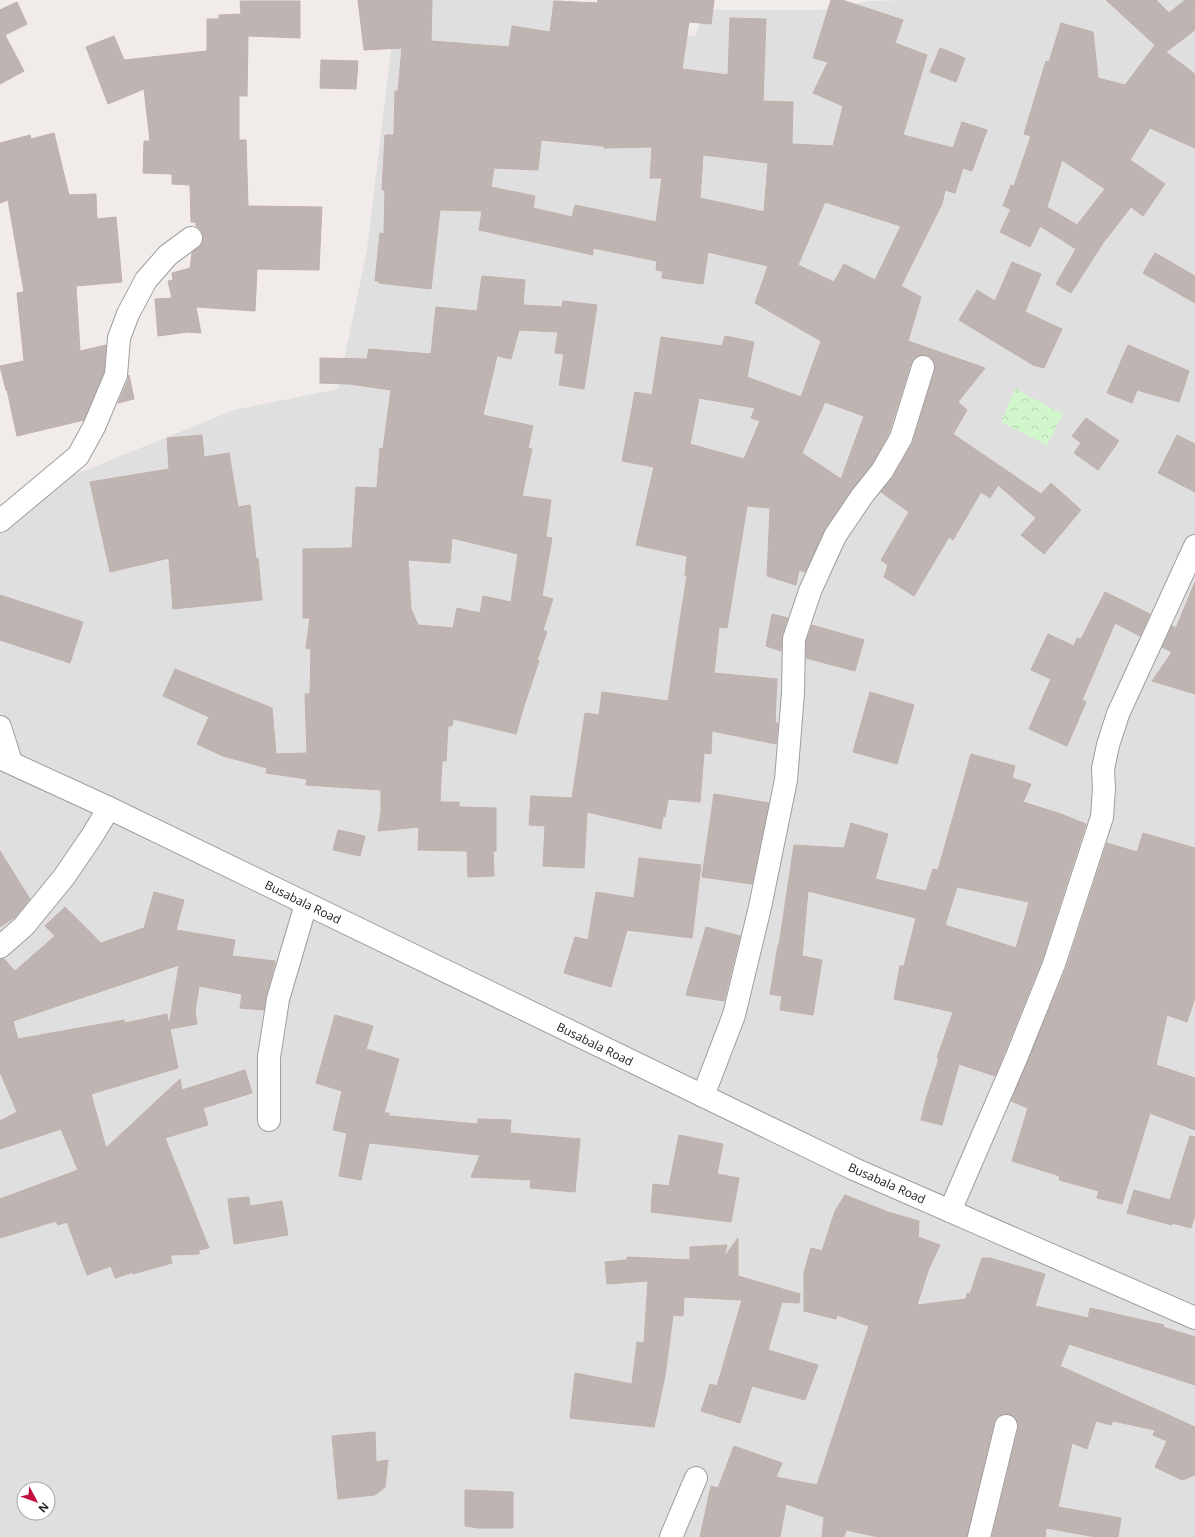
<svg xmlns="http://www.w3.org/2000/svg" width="1195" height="1537" font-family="'Open Sans',sans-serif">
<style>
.residential{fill:#dfdfdf;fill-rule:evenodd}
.park{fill:url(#park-crowns)}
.building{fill:#beb4b2;stroke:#c2b0ac;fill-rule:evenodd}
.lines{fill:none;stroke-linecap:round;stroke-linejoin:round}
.minor-casing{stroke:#9e9e9e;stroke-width:24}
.minor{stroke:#fff;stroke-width:22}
.labels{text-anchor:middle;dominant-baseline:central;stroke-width:4;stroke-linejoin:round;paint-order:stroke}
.street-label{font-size:12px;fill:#212121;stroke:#fff}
</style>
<defs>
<pattern id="park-crowns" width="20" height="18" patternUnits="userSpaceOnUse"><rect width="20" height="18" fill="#d2f6cb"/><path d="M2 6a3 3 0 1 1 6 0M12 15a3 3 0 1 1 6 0" fill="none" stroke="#b4d3ae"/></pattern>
</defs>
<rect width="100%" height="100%" fill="#f1ece9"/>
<path class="residential" d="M397,0H562L560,25L695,36L705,10H820L870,1L908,0H1195V1537H0V505L234,410L338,389L367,250ZM24,1489H48V1513H24Z"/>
<polygon class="park" points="1015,389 1063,414 1047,445 1001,422"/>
<g class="building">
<path d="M358,0H432L431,41L509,47L512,26L550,32L554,1L597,3L598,0H714L711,24L689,22L682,69L728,75L730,18L766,19L763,101L793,102L792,144L833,146L843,106L813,93L828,62L813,58L831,0H842L903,20L895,43L927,55L903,135L953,148L962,122L987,130L972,171L963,168L955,193L945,190L942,204L901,286L921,297L908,341L985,368L958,402L967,410L953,434L1041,494L1051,483L1081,510L1044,554L1021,535L1036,518L998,485L990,498L981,492L953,540L949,537L914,596L884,577L888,565L881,560L909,512L881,492L893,477L912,444L935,370V365L932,359L927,355H921L915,358L911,363L889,433L872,464L852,489L825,529L805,572L799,570L796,585L767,576L770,508L747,506L727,628L719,627L714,673L777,679L775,723H778L776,744L712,731L711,754L704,753L700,802L668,799L665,817L663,816L661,829L587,812L584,868L543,866L545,826L529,825L531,796L572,798L585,713L599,715L602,692L668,701L680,620L687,576H685L687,556L636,545L654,467L622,461L635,392L652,395L661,337L722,346L725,336L754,342L747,377L801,397L821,341L755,303L768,266L708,252L703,284L662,278L663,271L656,270L657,261L593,248V255L479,230L482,211L440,210L431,289L379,283V281H375L380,233L384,234L385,190H382L385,135H394L395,91H398L402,48L364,50ZM541,140L604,146V148L652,147L650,178H662L656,222L575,205L572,217L533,208L535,196L491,187L494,168L538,170ZM703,155L768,163L764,212L700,198ZM825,202L901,226L875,280L844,264L834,282L798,265ZM699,398L755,408L751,418L760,421L744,459L690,444ZM825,402L864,416L841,479L802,453Z"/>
<path d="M1106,0H1156L1169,13L1185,0H1195V30L1166,52L1195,74V148L1150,128L1130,160L1165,184L1143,216L1131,207L1103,243L1071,293L1056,284L1076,249L1040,226L1030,247L1000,232L1011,209L1003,206L1011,185L1014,186L1031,136L1024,134L1046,61L1049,62L1061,23L1093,32L1098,78L1125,85L1155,45ZM1062,160L1105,189L1077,225L1047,207Z"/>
<polygon points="240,1 300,1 300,38 248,36 247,96 239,96 239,140 246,140 248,206 322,207 319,270 257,269 255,311 196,307 201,333 188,332 158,336 155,299 172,298 168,281 173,280 172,273 190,268 192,253 202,243 203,236 201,230 196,226 196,222 191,222 190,185 172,184 172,174 143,173 144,141 150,141 144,89 108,104 86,47 114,36 124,60 207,51 207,19 219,19 219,15 241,14"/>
<polygon points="17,2 27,24 5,35 24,71 0,84 0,10"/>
<polygon points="940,48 965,58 956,82 930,72"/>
<polygon points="321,60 358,61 356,89 320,88"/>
<polygon points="54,133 69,195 96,194 97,219 116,217 122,282 76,286 80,351 106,345 104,372 84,420 17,436 7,390 6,390 0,366 24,361 17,293 24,292 8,200 0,203 0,143 30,135 31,139"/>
<polygon points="1155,253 1195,276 1195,303 1143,273"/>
<polygon points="1012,262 1041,274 1025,312 1062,329 1044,368 1033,365 959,320 977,290 995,301"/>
<path d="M482,276L525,280L523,305L562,307L563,301L597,305L584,389L559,385L564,354L555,353L558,332L519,330L511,359L497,356L483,415L533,426L528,448L532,449L522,496L551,500L546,537L552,538L542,596L553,599L543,630L547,632L537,660L539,661L523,709L516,734L453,719L452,726H448L446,761H442L440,802H459V807L496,808V851H493L494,876L468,877L467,851L418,850L419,827L378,831L381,812V790L306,785L307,779L266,773L267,768L223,756L197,744L209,717L163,696L175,669L272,708L276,754L307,753L305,694H310L311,649L306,648L310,618H303V549L352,548L356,487L377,488L380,448L383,449L391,390L350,384L320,383V358L367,359L369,349L431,354L436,307L477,311ZM452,538L518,554L511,602L483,596L480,613L457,608L453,628L418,625L411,609L408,560L450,563Z"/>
<polygon points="1128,345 1189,371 1179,402 1137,390 1132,403 1107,393"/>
<polygon points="129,375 134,399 118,403 128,380"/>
<polygon points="1086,418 1119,441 1098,470 1074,453 1081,443 1072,436"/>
<polygon points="202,435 204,457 229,453 238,507 250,505 256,559 258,558 262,600 173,609 169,558 110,572 90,482 169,469 167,438"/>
<polygon points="1177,435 1195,444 1195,492 1158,473"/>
<polygon points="1195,582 1195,694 1152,681 1172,652 1162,647 1172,626 1176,628"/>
<polygon points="1105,592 1150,614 1140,636 1115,623 1082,700 1086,702 1067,746 1029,729 1051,679 1031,670 1048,634 1074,646 1077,638 1081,639"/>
<polygon points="0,595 83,622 70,663 0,640"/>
<polygon points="772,614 788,618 782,635 781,651 766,646"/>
<polygon points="812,625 864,640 855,671 806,658 806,641"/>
<polygon points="870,692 914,705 897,764 853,752"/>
<path d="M971,754L1015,766L1012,778L1031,784L1023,802L1061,814L1086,824L1042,960L995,1076L959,1064L942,1125L921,1120L926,1099L939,1059L937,1058L953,1012L894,999L900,966H904L916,918L808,891L802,956L822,960L813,1015L780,1010L782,996L770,994L778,945H779L794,845L844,848L851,823L888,834L875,879L926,891L933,869L938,870ZM957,887L1029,902L1016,948L945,925Z"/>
<polygon points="714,794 769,803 752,884 702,877"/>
<polygon points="338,830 365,836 360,856 333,850"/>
<polygon points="1143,833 1195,848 1195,998 1187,1022 1167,1015 1156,1065 1195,1078 1195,1130 1150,1113 1122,1204 1097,1198 1099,1191 1059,1180 1060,1176 1012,1161 1028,1108 1011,1101 1066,969 1107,843 1137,852"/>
<polygon points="0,851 30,899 15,917 0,927"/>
<polygon points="639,858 701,865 692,938 627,930 611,987 564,973 575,937 588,940 596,892 634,898"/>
<path d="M154,892L184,900L176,930L235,940L232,956L275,961L274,967L266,996L264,1010L240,1008L242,994L199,986L195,1011L197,1024L170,1029L178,1068L91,1094L106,1148L180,1079L182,1090L245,1070L252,1093L203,1108L208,1125L165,1138L209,1248L199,1250V1254L170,1255L172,1263L133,1274V1272L115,1278L111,1266L87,1275L67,1222L58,1225L56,1221L0,1238V1199L78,1170L61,1129L0,1149V1121L17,1112L0,1072V959H4L15,971L55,936L45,926L65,907L101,943L144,928ZM179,965L169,1026L167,1014L125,1023L124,1020L18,1039L13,1021Z"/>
<polygon points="706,927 740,936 724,1001 686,995"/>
<polygon points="335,1015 373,1026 366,1049 399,1059 384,1113 389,1113 389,1116 478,1124 478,1119 511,1120 510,1133 580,1139 575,1192 530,1188 531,1180 471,1177 480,1155 369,1143 361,1180 339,1176 347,1133 333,1130 342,1091 316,1083"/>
<polygon points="679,1135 723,1144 717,1174 739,1178 731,1222 651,1212 653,1184 669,1186"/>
<polygon points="1190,1136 1195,1137 1195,1215 1191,1228 1172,1223 1172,1225 1127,1213 1134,1190 1170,1200"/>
<polygon points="845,1195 888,1212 919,1221 918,1237 940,1245 929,1268 917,1305 966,1299 967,1293 970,1294 982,1258 990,1258 1045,1274 1035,1306 1088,1318 1090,1308 1164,1325 1163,1327 1195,1337 1195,1385 1069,1344 1060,1366 1195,1427 1195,1475 1182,1480 1155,1467 1167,1441 1153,1435 1155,1430 1113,1421 1111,1425 1096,1421 1087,1449 1072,1443 1058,1507 1121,1518 1118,1537 1096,1537 1046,1528 1045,1537 992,1537 1018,1429 1018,1423 1015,1417 1009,1414 1003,1414 997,1417 994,1423 967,1537 879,1537 846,1530 844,1537 822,1537 824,1517 786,1504 780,1537 700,1537 711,1486 718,1488 734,1446 782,1463 776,1477 817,1485 869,1326 837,1315 836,1319 804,1311 804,1272 811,1248 822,1251 835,1211"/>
<polygon points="249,1197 250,1206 282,1201 288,1235 234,1244 228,1199"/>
<polygon points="738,1238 738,1276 800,1294 799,1303 782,1302 768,1350 818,1365 805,1400 752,1386 740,1423 701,1411 710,1384 717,1386 742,1300 684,1297 683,1316 673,1315 665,1376 654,1427 570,1418 575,1373 632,1384 637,1342 644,1343 648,1281 607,1284 605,1262 627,1260 627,1257 690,1260 690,1247 727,1245 724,1257"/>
<polygon points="375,1432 376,1462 388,1460 385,1487 375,1495 338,1499 332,1436"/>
<polygon points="465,1490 513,1492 513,1528 479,1528 465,1526"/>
</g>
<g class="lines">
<g class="minor-casing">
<g id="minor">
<polyline points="0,521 78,456 94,427 116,375 119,338 128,314 146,280 168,255 191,238"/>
<polyline points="0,727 11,762"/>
<polyline points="0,758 109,808 854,1169 1195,1318"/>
<polyline points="0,947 24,926 64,877 92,836 109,808"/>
<polyline points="703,1096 734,1015 760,907 786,780 793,693 794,639 810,591 835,536 862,496 882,471 901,438 923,367"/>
<polyline points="269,1120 269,1057 278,999 306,904"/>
<polyline points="950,1211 1017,1056 1054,964 1102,817 1104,788 1103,769 1108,745 1118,714 1195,546"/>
<polyline points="671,1537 696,1478"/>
<polyline points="979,1537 1006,1426"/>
</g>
</g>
<use href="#minor" class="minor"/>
</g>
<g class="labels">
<g class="street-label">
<text transform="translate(303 902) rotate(26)">Busabala Road</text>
<text transform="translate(595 1044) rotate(26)">Busabala Road</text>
<text transform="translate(887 1183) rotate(24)">Busabala Road</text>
</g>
</g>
<g transform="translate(36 1501) rotate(131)"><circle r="19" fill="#ffffff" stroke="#a6a6a6"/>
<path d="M0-3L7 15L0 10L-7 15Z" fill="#c3103c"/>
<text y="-6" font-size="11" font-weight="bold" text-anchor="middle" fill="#212121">N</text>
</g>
</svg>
